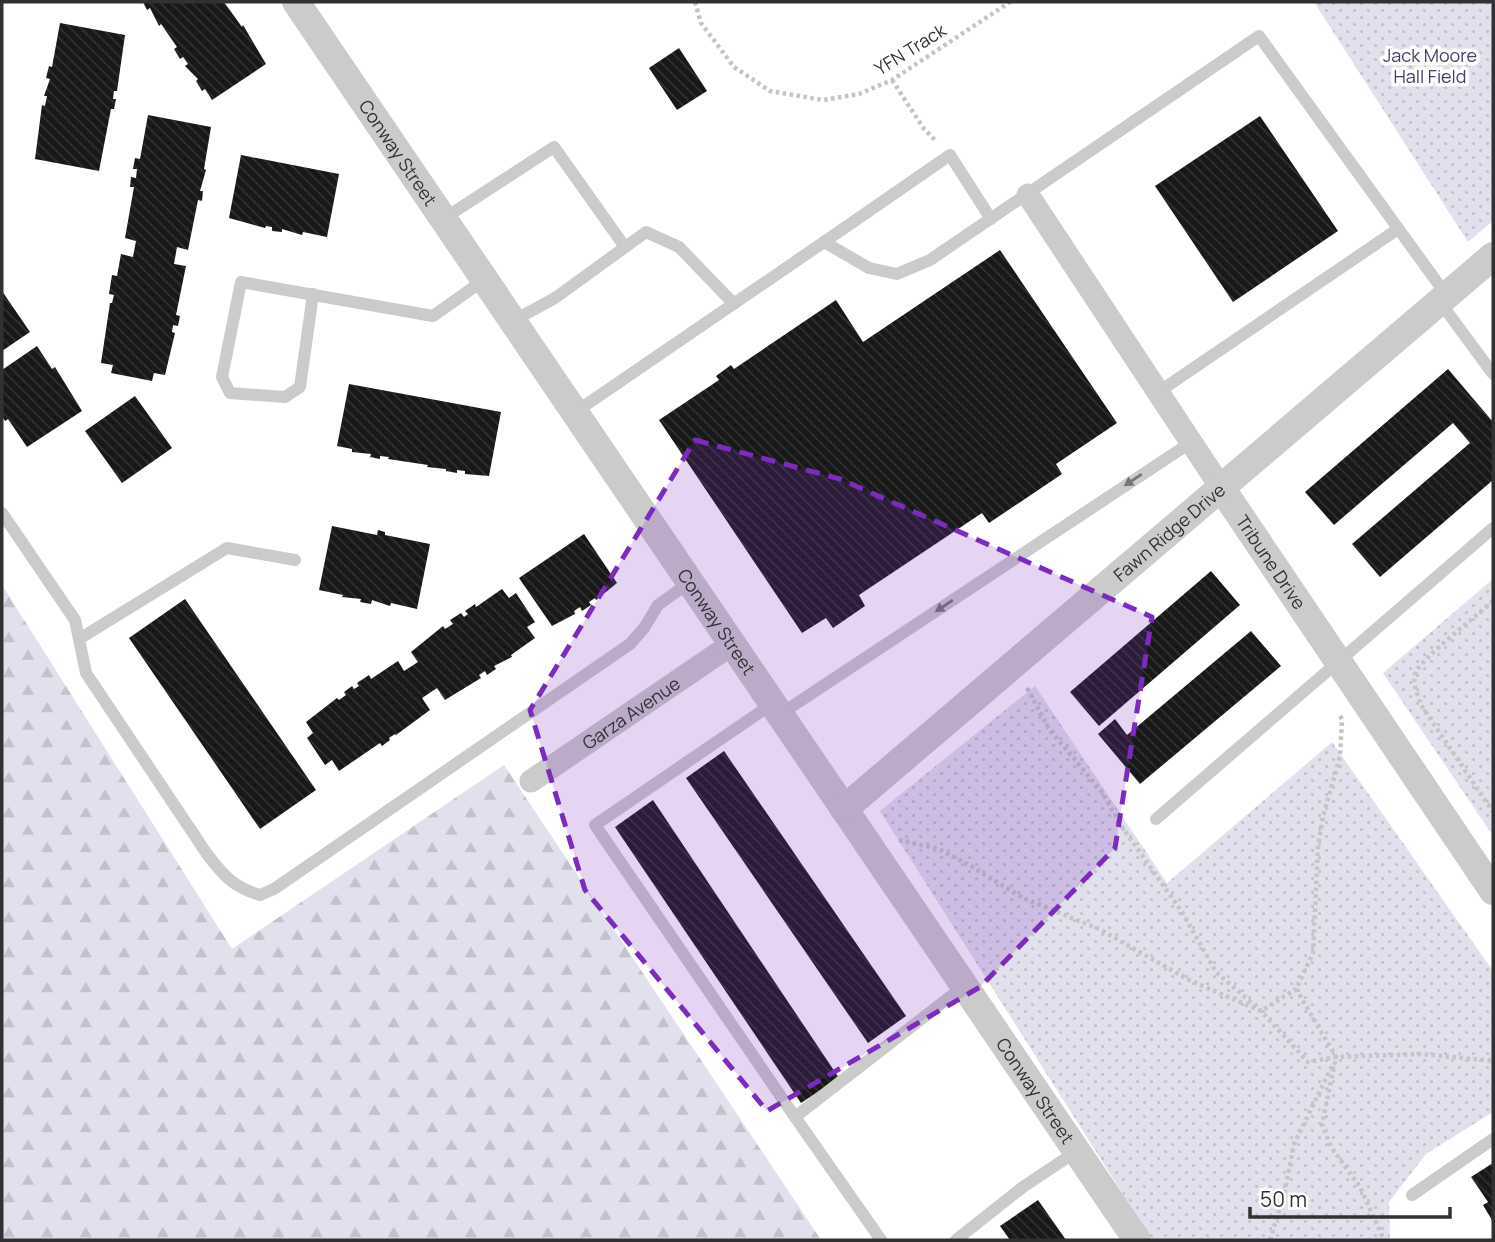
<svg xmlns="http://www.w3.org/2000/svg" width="1495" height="1242" font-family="Manrope,sans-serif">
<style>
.green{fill:url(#green-dots)}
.forest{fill:url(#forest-firs)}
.building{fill:url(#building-back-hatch)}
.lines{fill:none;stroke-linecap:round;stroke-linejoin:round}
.path{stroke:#c5c5c5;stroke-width:4.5;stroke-dasharray:3.5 3.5;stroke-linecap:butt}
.service{stroke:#cbcbcb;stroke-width:12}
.minor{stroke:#cbcbcb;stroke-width:23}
.tertiary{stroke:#cbcbcb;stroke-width:28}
.oneway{fill:#767676}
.marked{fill:#7b2cbf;fill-opacity:0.2;stroke:#7b2cbf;stroke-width:5;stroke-dasharray:14 9;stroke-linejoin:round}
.labels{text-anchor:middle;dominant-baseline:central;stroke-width:7;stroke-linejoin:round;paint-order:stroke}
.street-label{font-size:18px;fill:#313131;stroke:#fff}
.park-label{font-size:18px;fill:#41406c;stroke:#fff}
</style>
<defs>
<pattern id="green-dots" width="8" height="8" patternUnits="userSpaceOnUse" patternTransform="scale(1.75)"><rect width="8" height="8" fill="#e1e1ed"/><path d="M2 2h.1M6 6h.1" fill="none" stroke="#c2c2cc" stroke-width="1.8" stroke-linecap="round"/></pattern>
<pattern id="forest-firs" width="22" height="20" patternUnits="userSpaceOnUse" patternTransform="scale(1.75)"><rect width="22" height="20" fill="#e1e1ed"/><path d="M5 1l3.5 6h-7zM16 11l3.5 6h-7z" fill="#c2c2cc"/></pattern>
<pattern id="building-back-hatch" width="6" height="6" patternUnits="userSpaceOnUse" patternTransform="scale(1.75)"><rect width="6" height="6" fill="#181818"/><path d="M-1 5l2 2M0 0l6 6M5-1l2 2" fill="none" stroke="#313131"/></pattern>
</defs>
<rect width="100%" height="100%" fill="#fff"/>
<g class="green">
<polygon points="1314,2 1493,2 1493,221 1468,242"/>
<polygon points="1493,579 1493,836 1383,673"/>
<polygon points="1035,686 1167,883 1332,742 1493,971 1493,1112 1426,1154 1389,1202 1390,1240 1152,1240 880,811"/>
</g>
<polygon class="forest" points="2,585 232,949 504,765 821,1240 2,1240"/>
<g class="building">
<polygon points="143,2 224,2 242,27 243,25 266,64 212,100 205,89 202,91 196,81 198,79 185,66 188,64 183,57 180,59 174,49 177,47 161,24 159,26 150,8 147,10"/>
<polygon points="60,23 125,35 117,91 114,91 113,99 116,99 114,109 111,109 99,171 35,159 42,105 45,106 47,96 44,96 50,79 46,78 49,66 52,67"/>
<polygon points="679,48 707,91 677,110 649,68"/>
<polygon points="148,115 211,127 204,169 206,170 200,191 203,191 202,201 198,200 188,250 177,247 174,264 186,266 176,315 180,316 178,326 173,325 172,332 175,333 165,375 154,373 152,381 111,373 113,365 101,363 110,303 112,303 114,295 109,294 112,275 117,276 121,254 133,257 136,241 125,238 134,187 130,187 131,177 136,178 137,169 133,169 135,158 140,159"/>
<polygon points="1260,116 1338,231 1233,302 1155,186"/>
<polygon points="241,155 339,174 327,237 303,232 302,235 282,229 282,232 272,231 272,227 266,226 265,228 229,218"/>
<polygon points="1000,250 1117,423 1056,464 1062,474 989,523 982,513 859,595 865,606 833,628 826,618 802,633 659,420 719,380 716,376 731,365 734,369 836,300 863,342"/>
<polygon points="2,291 30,332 2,351"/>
<polygon points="37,346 52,369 55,367 82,411 27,447 8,419 5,421 2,416 2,370"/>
<polygon points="1448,369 1493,422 1493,480 1380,577 1352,544 1470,443 1453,423 1334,525 1305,492"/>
<polygon points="349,384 501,412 489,476 465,474 465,471 457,470 457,473 446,471 446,469 427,467 428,465 388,459 389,457 380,456 380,459 370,457 371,454 352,452 352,449 337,446"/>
<polygon points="135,396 172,448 122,483 85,431"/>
<polygon points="332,526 377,535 378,530 385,532 385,535 430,544 417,609 391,603 390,606 372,600 371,604 360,602 361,599 342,597 343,595 319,590"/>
<polygon points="584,534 617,583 596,600 595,598 589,602 591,605 582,611 580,607 574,611 575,614 552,626 519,578"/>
<polygon points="1211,571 1240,605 1099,726 1070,692"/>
<polygon points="502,589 509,598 516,593 535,622 527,627 535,638 511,655 512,657 494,666 496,669 487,675 485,671 479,675 481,678 445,700 437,688 422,698 430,710 396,735 395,734 389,738 390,740 382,746 380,743 339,771 332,760 325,765 307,738 313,733 306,722 337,698 339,700 346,695 344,692 352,686 354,689 359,686 357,683 369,675 371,679 398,661 404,671 418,662 411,652 443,626 445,629 453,624 450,620 461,613 464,617 468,614 465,611 475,604 476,607"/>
<polygon points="185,599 316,790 260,829 129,638"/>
<polygon points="1251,631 1281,666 1140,784 1098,734 1115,719 1127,735"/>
<polygon points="724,751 906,1016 868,1043 686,778"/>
<polygon points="653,800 839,1078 801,1103 615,827"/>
<polygon points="1493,1163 1493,1222 1483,1205 1488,1202 1471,1177"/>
<polygon points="1038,1200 1066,1240 1010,1240 1000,1226"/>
</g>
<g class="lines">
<g class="path">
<polyline points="695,2 701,23 734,67 770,91 823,100 859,94 892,80 1010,2"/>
<polyline points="892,80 924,129 936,141"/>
<path d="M1493,601C1479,614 1422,658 1416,672C1411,683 1418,695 1421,705L1493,812"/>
<polyline points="1027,688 1049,729 1102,792 1122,827 1182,912 1216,972 1261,1011 1308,1062 1336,1057 1322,1124 1331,1147 1360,1187 1384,1240"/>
<polyline points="1340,716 1342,719 1340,757 1323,816 1318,846 1313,953 1296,989 1336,1057 1422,1054 1493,1061"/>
<polyline points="899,840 939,849 969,865 1023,898 1099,929 1191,981 1261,1011 1296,989"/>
<polyline points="1270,1240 1285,1191 1294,1144 1333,1064"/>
</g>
<g class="service">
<polyline points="443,219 554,147 625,247"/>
<polyline points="824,242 950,155 991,219"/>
<polyline points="313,294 300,387 285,397 230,393 222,377 241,282 433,316 484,280"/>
<polyline points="1440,302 1493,374"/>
<polyline points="513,321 555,298 646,232 679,247 734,304"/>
<polyline points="1157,393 1398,229"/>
<polyline points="574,413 824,242 869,268 897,274 930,260 1259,36 1447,296"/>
<path d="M2,513L75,620L86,673L207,854C223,875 233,887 260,895L274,889L630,644L644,628L658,605L690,582"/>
<polyline points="79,639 227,548 295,560"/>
<polyline points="772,704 595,825 795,1117"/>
<polyline points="779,715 1190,443"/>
<polyline points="1156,819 1493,528"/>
<polyline points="1412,1195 1493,1139"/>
<polyline points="881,1240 795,1117 964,986"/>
<polyline points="956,1240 1023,1187 1077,1151"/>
</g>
<g class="minor">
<polyline points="1028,195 1222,489"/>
<path id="s1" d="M531,781L732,644"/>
</g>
<g class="tertiary">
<path id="s2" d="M296,2L1137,1240"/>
<path id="s3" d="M1222,489L1493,891"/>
<path id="s4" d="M844,809L1493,256"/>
</g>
</g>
<defs><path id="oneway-solid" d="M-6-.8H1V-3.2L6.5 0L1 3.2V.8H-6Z" transform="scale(1.75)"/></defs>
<g class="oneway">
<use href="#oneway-solid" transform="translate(1133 480) rotate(146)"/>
<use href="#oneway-solid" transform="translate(944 606) rotate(146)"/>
</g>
<path class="marked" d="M695,440L840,479L1152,617L1115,848L980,987L767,1111L585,890L530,710Z"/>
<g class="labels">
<g class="street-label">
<text transform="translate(910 49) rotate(-32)">YFN Track</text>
<text stroke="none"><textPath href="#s2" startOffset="182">Conway Street</textPath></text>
<text stroke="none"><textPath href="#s4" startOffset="427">Fawn Ridge Drive</textPath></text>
<text stroke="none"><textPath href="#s3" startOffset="88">Tribune Drive</textPath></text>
<text stroke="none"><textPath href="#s2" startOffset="749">Conway Street</textPath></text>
<text stroke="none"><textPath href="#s1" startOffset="121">Garza Avenue</textPath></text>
<text stroke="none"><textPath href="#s2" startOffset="1316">Conway Street</textPath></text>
</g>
<g class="park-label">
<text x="1430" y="55">Jack Moore<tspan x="1430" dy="21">Hall Field</tspan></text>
</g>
</g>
<rect width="1495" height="1242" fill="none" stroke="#313131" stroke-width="7"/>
<path d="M1250 1207v10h200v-10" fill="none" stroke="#313131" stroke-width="3.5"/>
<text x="1260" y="1207" font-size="21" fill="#313131" stroke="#ffffff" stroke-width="5" paint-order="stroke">50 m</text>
</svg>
